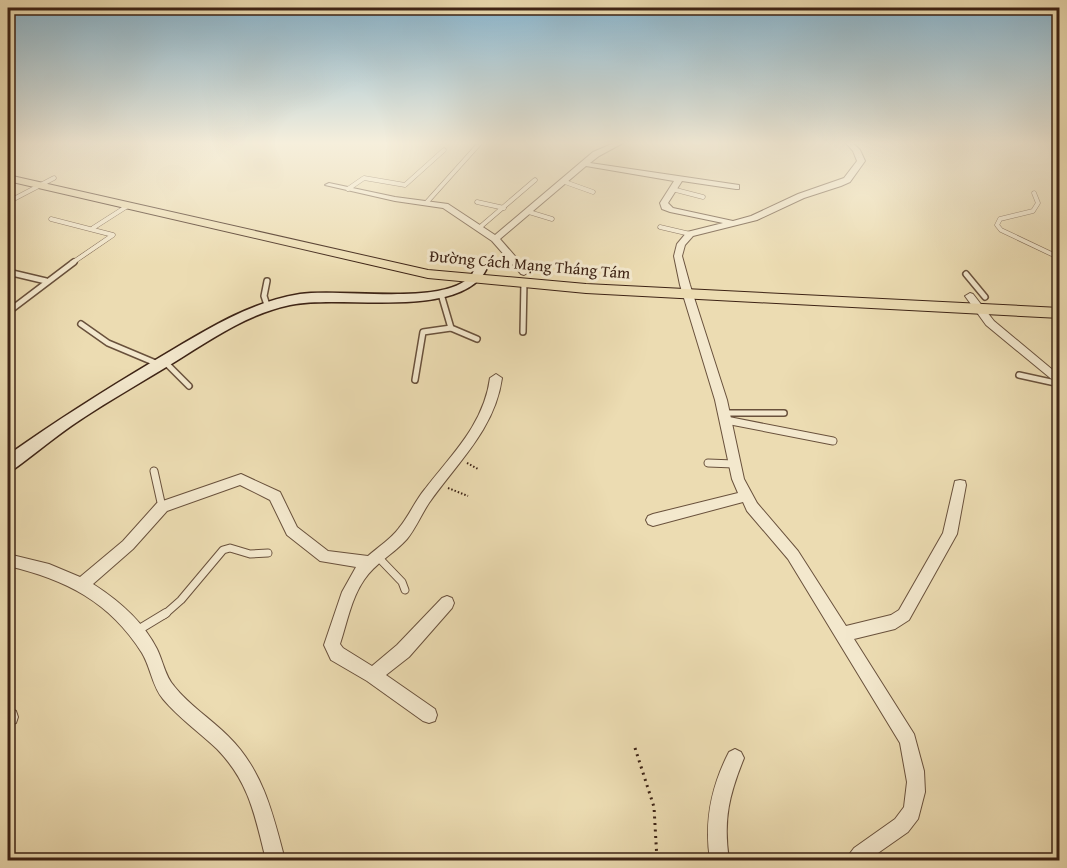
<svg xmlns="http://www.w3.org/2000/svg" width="1067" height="868" font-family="'Gentium Book Plus',serif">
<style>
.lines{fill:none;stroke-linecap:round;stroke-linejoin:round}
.lane-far3-casing{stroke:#69513c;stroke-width:5}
.lane-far2-casing{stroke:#69513c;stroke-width:8}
.lane-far1-casing{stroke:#69513c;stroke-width:9}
.lane-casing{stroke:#69513c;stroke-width:10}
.street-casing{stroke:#69513c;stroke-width:2}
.secondary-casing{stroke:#3d2315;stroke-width:3}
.primary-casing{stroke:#3d2315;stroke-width:2}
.path-far1{stroke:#3d2315;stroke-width:2;stroke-dasharray:1.5 2;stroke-linecap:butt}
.path{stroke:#3d2315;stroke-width:3;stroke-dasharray:2 4.5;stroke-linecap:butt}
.lane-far3{stroke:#f3e8cd;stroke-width:4}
.lane-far2{stroke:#f3e8cd;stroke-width:5}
.lane-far1{stroke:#f3e8cd;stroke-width:7}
.lane{stroke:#f3e8cd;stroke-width:8}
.street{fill:#f3e8cd;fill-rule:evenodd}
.secondary{fill:#f3e8cd;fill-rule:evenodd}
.primary{fill:#ecdcb2;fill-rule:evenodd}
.labels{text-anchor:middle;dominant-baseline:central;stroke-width:6;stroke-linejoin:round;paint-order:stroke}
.far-street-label{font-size:16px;fill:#3d2315;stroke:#f3e8cd}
</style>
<rect width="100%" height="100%" fill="#ecdcb2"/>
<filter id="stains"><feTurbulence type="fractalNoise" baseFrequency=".00333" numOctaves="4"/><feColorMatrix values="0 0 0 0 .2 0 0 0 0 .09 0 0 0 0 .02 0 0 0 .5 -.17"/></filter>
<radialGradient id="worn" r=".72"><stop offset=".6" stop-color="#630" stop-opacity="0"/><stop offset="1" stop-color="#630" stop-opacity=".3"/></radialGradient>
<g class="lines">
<g class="lane-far3-casing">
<g id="lane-far3">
<polyline points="565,182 593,192"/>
<polyline points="348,189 364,178 405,185 444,150"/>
<polyline points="672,189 703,197"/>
<polyline points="1034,193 1038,203 1033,211 1000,219 997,225 1001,230 1060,258"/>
<polyline points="8,202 54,178"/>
<polyline points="427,202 480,143"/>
<polyline points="477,202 504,208"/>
<polyline points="529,212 552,219"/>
<polyline points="51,219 113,235 72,263"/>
<polyline points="660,227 690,234"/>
<polyline points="93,228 129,205"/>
<polyline points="479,228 535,180"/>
</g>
</g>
<g class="lane-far2-casing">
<g id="lane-far2">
<polyline points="8,272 46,281"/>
<polyline points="966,274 985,297"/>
<polyline points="267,281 264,296 267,305"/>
<polyline points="441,294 451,328 477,339"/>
<polyline points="8,312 74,262"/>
<polyline points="81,324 108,343 158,364"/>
<polyline points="523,332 524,282"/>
<polyline points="164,361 189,386"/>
<polyline points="1019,375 1060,384"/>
<polyline points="415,380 423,332 451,328"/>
<polyline points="724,413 784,413"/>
</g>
</g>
<g class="lane-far1-casing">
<g id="lane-far1">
<polyline points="726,420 833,441"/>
<polyline points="708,463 734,464"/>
<polyline points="154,471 162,507"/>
<polyline points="378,557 402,582 405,590"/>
<polyline points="164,615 181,600 223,550 230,548 250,554 268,553"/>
</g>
</g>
<g class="lane-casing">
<polyline id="lane" points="138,630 166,613"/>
</g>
<g class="street-casing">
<g id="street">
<polygon points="614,143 623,143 599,156 590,163 739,185 739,189 736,189 682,181 668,203 673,208 733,221 751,216 798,194 844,178 857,161 853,151 846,143 853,143 860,150 865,161 850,182 841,186 804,198 757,220 693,236 685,245 682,256 690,285 727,400 744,479 757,503 798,551 846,626 891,615 899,610 943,533 955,481 960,480 965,481 966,485 957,534 909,620 895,629 854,639 914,734 924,771 925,792 918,819 908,832 868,860 845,860 854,848 895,819 904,807 907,782 900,743 788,559 747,511 743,502 653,526 648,524 646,520 648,516 653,514 738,493 732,479 715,400 680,285 674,256 677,244 687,232 723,223 670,212 662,209 660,203 674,181 586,166 500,239 529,272 524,275 521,274 492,241 443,208 395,201 325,185 329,183 395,197 448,204 495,235 593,152"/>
<polygon points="970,293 973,294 994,321 1060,376 1060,386 986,325 965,296"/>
<path d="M496,374L502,378C495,429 457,463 429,503C421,515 416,528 407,539C394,554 375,563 364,580C351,599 347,623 340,644L343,648L372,666L397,645L442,598L447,596L452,598L454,603L452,608L409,657L386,675L435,709L437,715L435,721L429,723L423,721L367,681L331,660L324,645L342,592L356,567L320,561L287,535L270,500L240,485L167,511L133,549L93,584C118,600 143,621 157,649C163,661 165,676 174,686C189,705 211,719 228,736C263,770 273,814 285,860H266C255,817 250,783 217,749C199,732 179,718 163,699C152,686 151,668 142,653C110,602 65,579 8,566V554L49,564L80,577L123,541L157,503L241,474L280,492L297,527L328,551L368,556C378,547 391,539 399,528C409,516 415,501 425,489C452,454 484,424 490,378Z"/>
<polygon points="8,707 16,711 18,717 16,723 10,725 8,724"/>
<path d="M735,749L741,752L744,758C729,795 723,820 729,860H710C704,821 711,787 729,752Z"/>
</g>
</g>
<g class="secondary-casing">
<path id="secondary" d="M481,264L487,268C462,321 341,294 290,305C247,314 210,340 173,363C142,382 110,400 80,420C57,435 36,453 14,469L8,471V455C56,421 105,390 157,359C203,332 246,303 300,294C341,288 441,306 470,277C473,274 474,269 477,265Z"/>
</g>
<g class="primary-casing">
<polygon id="primary" points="8,175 428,270 586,284 1060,308 1060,318 586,293 428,278 8,181"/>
</g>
<g class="path-far1">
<polyline points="467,463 478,469"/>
<polyline points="448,488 468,496"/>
</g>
<polyline class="path" points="635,748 654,807 657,860"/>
<use href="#lane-far3" class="lane-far3"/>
<use href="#lane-far2" class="lane-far2"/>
<use href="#lane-far1" class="lane-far1"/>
<use href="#lane" class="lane"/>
<use href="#street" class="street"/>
<use href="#secondary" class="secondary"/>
<use href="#primary" class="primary"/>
</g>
<linearGradient id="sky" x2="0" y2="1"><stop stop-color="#88b7d2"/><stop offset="0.54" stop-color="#f6efdc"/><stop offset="1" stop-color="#f6efdc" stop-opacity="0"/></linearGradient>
<rect width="1067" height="265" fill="url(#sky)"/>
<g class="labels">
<g class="far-street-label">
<text transform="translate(530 264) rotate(5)">Đường Cách Mạng Tháng Tám</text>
</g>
</g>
<rect width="1067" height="868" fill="none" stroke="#ecdcb2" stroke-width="30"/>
<rect x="9" y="9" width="1049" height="850" fill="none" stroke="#3d2315" stroke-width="3"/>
<rect x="15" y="15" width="1037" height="838" fill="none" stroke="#3d2315" stroke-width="1.5"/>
<rect width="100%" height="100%" filter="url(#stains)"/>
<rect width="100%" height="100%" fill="url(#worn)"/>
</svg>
